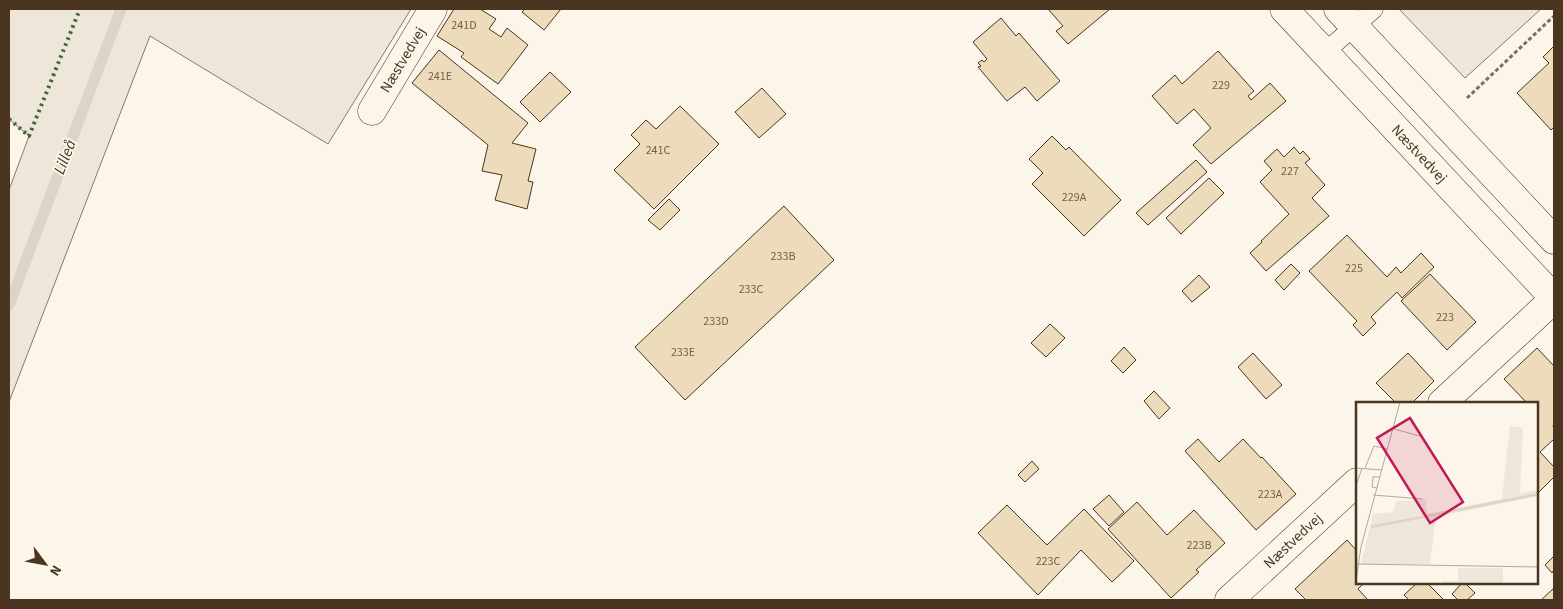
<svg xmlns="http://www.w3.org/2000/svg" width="1563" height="609" font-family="'Source Sans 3',sans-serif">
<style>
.green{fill:#ede6d9;stroke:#887966}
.parking{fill:#ede7d9;stroke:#887966}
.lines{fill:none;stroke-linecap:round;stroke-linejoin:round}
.stream{stroke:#dcd4c6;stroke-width:11}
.building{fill:#ecdcbc;stroke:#4a3520}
.service-casing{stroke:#4a3520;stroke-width:19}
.minor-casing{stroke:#4a3520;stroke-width:29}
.primary-casing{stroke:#4a3520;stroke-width:29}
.path{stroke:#7f6f5c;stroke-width:3;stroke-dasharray:4 2.5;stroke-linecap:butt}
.service{stroke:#fbf6e9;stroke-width:18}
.minor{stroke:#fbf6e9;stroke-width:28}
.primary{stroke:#fbf6e9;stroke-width:28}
.hedge{stroke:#436837;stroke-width:4;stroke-dasharray:2.5 4;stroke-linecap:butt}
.labels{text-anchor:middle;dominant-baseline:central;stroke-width:4;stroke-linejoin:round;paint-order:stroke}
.number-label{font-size:12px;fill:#725f47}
.street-label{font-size:15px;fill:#4a3520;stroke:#fbf6e9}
.water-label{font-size:16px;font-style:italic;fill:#4a3520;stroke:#fbf6e9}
.inset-river{fill:none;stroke:#dcd4c6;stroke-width:2.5}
.inset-road{fill:none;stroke:#b4a999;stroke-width:1}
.view{fill:#c2185b;fill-opacity:0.15;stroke:#c2185b;stroke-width:2.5}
.inset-edge{fill:none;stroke:#4a3520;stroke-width:2.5}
</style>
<rect width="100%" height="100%" fill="#fbf6e9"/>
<polygon class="green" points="9,9 411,9 328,144 150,36 9,402 9,190 29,136 9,119"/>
<polygon class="parking" points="1399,9 1541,9 1465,78"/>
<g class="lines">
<polyline class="stream" points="9,305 121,9"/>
</g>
<g class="building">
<polygon points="454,9 480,9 496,19 489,29 501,37 507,28 528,45 498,84 461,57 464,53 437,36"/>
<polygon points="525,9 561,9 544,30 522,12"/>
<polygon points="1048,9 1110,9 1068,44 1056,31 1063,26"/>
<polygon points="1001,18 1016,36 1019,33 1060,81 1037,101 1025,87 1007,101 978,67 981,66 978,63 982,60 984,62 987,59 973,42"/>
<polygon points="1554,46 1554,127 1551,130 1517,93 1549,63 1543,57"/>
<polygon points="439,50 528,123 512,143 536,149 528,181 533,182 527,209 495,200 502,175 482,171 488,145 412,83"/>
<polygon points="1218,51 1254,91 1248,96 1251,100 1270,83 1286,101 1211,164 1193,145 1211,128 1194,109 1177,124 1152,96 1175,75 1182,84"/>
<polygon points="550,72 571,92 540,122 520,102"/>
<polygon points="762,88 786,114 759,138 735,112"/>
<polygon points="680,106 719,144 654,209 614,170 640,144 631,135 646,120 656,129"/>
<polygon points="1052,136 1066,150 1069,147 1121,200 1084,236 1032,184 1043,173 1029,159"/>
<polygon points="1294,147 1300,154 1303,151 1310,159 1305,163 1325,185 1312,198 1329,216 1266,271 1250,253 1262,242 1261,241 1289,214 1260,182 1272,170 1264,161 1277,149 1284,157"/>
<polygon points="1196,160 1207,172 1148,225 1136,213"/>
<polygon points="1209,178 1224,193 1181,234 1166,218"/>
<polygon points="669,199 680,210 660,230 648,220"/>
<polygon points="784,206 834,260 685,400 635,347"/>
<polygon points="1347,235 1387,277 1396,267 1401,273 1421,253 1434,267 1402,298 1397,292 1371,317 1376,323 1363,336 1353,325 1357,321 1309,271"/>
<polygon points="1291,264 1300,273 1284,290 1275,280"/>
<polygon points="1430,274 1476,322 1447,350 1401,301"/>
<polygon points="1199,275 1210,287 1192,302 1182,291"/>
<polygon points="1050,324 1065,338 1046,357 1031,343"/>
<polygon points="1124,347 1136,360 1123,373 1111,361"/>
<polygon points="1537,348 1554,366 1554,424 1553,426 1554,428 1554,439 1540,452 1554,467 1554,477 1537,494 1537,403 1527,403 1504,379"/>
<polygon points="1253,353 1282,385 1266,399 1238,367"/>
<polygon points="1408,353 1434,381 1412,403 1396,403 1376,383"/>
<polygon points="1154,391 1170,408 1159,419 1144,401"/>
<polygon points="1198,439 1219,462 1243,439 1261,458 1262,457 1296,494 1256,530 1185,451"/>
<polygon points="1032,461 1039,469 1025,482 1018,475"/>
<polygon points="1109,495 1124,512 1109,526 1093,509"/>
<polygon points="1137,502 1167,535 1194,510 1225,543 1196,570 1199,572 1171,598 1108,529"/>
<polygon points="1007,505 1047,545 1084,509 1134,561 1112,582 1081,550 1038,595 978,533"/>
<polygon points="1347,540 1357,551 1357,583 1364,583 1358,589 1368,600 1306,600 1295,589"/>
<polygon points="1554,556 1554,570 1552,573 1545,565"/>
<polygon points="1417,583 1427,583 1444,600 1409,600 1404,595"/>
<polygon points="1462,583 1465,583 1475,593 1467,600 1458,600 1452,594"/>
<polygon points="1554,588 1554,600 1541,600"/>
</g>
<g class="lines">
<g class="service-casing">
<polyline id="service" points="1324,53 1374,9"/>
</g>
<g class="minor-casing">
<g id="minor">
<polyline points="372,111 433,9"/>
<polyline points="1442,403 1554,299"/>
<polyline points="1229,600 1357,482"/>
</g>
</g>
<g class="primary-casing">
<g id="primary">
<polyline points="1284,9 1554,298"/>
<polyline points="1338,9 1554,240"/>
</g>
</g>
<polyline class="path" points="1467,98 1554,16"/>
<use href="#service" class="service"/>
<use href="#minor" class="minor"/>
<use href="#primary" class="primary"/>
<polyline class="hedge" points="9,119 29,136 80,9"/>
</g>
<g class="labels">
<g class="number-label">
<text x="464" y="25">241D</text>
<text x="440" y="76">241E</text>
<text x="1221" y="85">229</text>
<text x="658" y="150">241C</text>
<text x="1290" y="171">227</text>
<text x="1074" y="197">229A</text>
<text x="783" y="256">233B</text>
<text x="1354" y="268">225</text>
<text x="751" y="289">233C</text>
<text x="1445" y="317">223</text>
<text x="716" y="321">233D</text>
<text x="683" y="352">233E</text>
<text x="1270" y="494">223A</text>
<text x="1199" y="545">223B</text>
<text x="1048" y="561">223C</text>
</g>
<g class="street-label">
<text transform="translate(403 60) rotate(-59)">Næstvedvej</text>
<text transform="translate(1419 154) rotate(47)">Næstvedvej</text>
<text transform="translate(1293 541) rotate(-43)">Næstvedvej</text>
</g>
<g class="water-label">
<text transform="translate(65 157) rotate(-69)">Lilleå</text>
</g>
</g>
<g transform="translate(1356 402)">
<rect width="182" height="182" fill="#fbf6e9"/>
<path d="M154,24L167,26L164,91L182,88V94L80,115L74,162H5L17,112L37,110L40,99L70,98L71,112L146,97ZM102,166H147V182H86V179H102Z" fill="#ede6d9"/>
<path class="inset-river" d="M15,125L183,92"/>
<path class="inset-road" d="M35,26L67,35M0,66L26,68M9,66L18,44L31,47M0,84L6,66M21,86L16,85L17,75H24M17,93L67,97M0,162L183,165M0,178L5,145L44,0"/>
<path class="view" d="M54,16L107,100L74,121L21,36Z"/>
<rect width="182" height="182" class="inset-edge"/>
</g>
<rect width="1563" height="609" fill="none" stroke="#4a3520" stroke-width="20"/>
<g transform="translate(45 564) rotate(122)" stroke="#fbf6e9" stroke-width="4" paint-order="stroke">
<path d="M0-4L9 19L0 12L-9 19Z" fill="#4a3520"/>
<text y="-8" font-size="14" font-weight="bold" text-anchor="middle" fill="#4a3520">N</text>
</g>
</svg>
